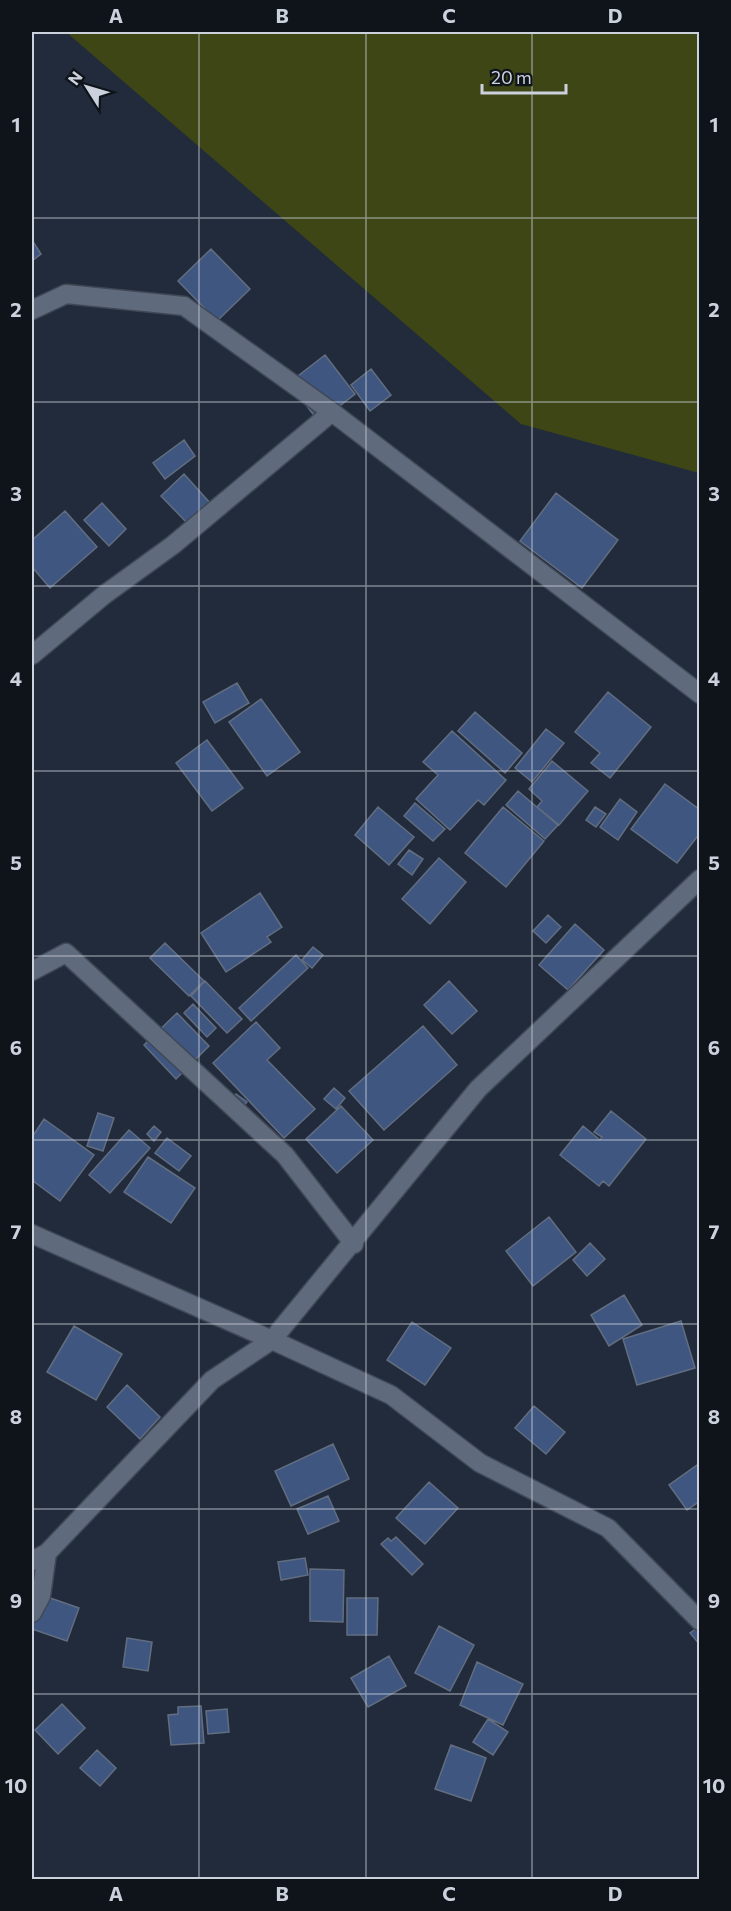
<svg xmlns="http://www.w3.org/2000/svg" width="731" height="1911" font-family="Commissioner,sans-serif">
  <rect width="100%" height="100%" fill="#212b3b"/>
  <!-- green -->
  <path fill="#3e4616" d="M 66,32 L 699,32 L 699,473 L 521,424 Z"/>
  <!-- building -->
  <path fill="#3f5780" stroke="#626d80" stroke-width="1.5" d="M 32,240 L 41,254 L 32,261 Z
    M 211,249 L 250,289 L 217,321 L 178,281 Z
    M 325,355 L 355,394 L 319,422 L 289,383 Z
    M 371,369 L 391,395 L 370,411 L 351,385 Z
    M 184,440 L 195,456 L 165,479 L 153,463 Z
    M 184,474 L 211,504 L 189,525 L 161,496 Z
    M 556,493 L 618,540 L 582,588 L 520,541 Z
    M 102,503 L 126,529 L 109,546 L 84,520 Z
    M 65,511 L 97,547 L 50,588 L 32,567 L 32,540 Z
    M 237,683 L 249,703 L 215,723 L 203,702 Z
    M 608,692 L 651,727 L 610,778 L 591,763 L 600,753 L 575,732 Z
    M 261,699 L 300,752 L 267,776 L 229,722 Z
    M 475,712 L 522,753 L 505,773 L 458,731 Z
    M 546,729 L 564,743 L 532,782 L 515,768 Z
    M 452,731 L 506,780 L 484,805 L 478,800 L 450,830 L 416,799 L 438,775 L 423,762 Z
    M 207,740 L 243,788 L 212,811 L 176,763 Z
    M 552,761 L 588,791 L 559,825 L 537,807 L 542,801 L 529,789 Z
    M 665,784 L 700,810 L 700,833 L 677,863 L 631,829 Z
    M 518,791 L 558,825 L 545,839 L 506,805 Z
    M 620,799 L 637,812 L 618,840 L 600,827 Z
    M 415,803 L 445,829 L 433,841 L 404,816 Z
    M 378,807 L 414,837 L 389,865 L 355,835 Z
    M 503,807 L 544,841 L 506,887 L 465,853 Z
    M 595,807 L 606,814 L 596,827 L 586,820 Z
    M 409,850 L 423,859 L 412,875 L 398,864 Z
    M 439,858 L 466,882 L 430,924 L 402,899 Z
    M 260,893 L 282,927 L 267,937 L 271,942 L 226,972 L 201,933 Z
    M 548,915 L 561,927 L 546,943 L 533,931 Z
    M 575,924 L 604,950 L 568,990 L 539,965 Z
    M 165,943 L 204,981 L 189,996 L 150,958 Z
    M 313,947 L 323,955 L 312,968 L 302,960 Z
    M 296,955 L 308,968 L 251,1021 L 239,1008 Z
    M 205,981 L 242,1019 L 227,1033 L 191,996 Z
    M 449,981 L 477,1011 L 452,1034 L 424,1005 Z
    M 193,1004 L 216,1028 L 207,1037 L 184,1013 Z
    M 177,1013 L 209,1046 L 176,1079 L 144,1045 Z
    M 256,1022 L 280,1048 L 267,1060 L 315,1109 L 284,1138 L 213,1063 Z
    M 423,1026 L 457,1065 L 384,1130 L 349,1091 Z
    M 334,1088 L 345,1098 L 336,1109 L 324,1099 Z
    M 236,1094 L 247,1102 L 235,1118 L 224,1110 Z
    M 341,1106 L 373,1140 L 337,1173 L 306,1139 Z
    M 611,1111 L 646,1139 L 609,1186 L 603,1181 L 599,1186 L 560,1155 L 583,1126 L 600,1140 L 602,1137 L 594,1132 Z
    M 98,1113 L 114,1118 L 103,1151 L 87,1146 Z
    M 44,1119 L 94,1155 L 60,1201 L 32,1180 L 32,1137 Z
    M 154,1126 L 161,1132 L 154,1141 L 147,1134 Z
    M 129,1130 L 150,1148 L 110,1193 L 89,1175 Z
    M 167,1138 L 191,1156 L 179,1171 L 155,1153 Z
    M 148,1157 L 195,1188 L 171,1223 L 124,1192 Z
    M 549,1217 L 576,1252 L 533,1286 L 506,1251 Z
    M 590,1243 L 605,1259 L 587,1276 L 573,1260 Z
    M 624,1295 L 642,1325 L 609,1346 L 591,1315 Z
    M 681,1321 L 695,1368 L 637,1385 L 623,1339 Z
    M 412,1322 L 451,1348 L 425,1385 L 387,1360 Z
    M 74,1326 L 122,1354 L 96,1400 L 47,1372 Z
    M 127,1385 L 160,1417 L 140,1439 L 107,1407 Z
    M 534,1406 L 565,1432 L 546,1454 L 515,1428 Z
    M 333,1444 L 349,1479 L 291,1506 L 275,1471 Z
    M 700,1463 L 700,1501 L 687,1510 L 669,1485 Z
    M 429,1482 L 458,1508 L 425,1544 L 396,1518 Z
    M 328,1496 L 339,1521 L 308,1534 L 297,1509 Z
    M 396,1537 L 423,1564 L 412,1575 L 381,1544 L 388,1538 L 391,1541 Z
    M 305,1558 L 308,1575 L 281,1580 L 278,1562 Z
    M 310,1569 L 344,1570 L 343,1622 L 310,1621 Z
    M 33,1592 L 79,1608 L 67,1641 L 32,1629 Z
    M 347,1598 L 378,1598 L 377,1635 L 347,1635 Z
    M 439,1626 L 474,1645 L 450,1691 L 415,1673 Z
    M 700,1626 L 700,1645 L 690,1633 Z
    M 127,1638 L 152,1642 L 148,1671 L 123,1667 Z
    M 389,1656 L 406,1686 L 368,1707 L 351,1678 Z
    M 477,1662 L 523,1684 L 503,1725 L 460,1705 Z
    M 62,1704 L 85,1728 L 58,1754 L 35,1730 Z
    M 201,1706 L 204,1743 L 171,1745 L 168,1715 L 178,1714 L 178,1707 Z
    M 227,1709 L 229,1732 L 208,1734 L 206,1711 Z
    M 488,1719 L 508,1732 L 493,1755 L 473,1742 Z
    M 451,1745 L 486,1758 L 471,1801 L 435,1789 Z
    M 97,1750 L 116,1768 L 100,1786 L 80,1768 Z"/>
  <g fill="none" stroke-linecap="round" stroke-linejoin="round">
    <!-- minor casing -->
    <g stroke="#404856" stroke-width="21">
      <path id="minor" d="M 32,310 L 66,294 L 184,306 L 332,412 L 700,694
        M 32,655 L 104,595 L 173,545 L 332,412
        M 32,971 L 66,953 L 285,1155 L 354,1244
        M 32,1234 L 272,1340 L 478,1089 L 700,879
        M 32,1561 L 47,1553 L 212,1380 L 272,1340 L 391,1395 L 480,1463 L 608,1528 L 700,1621
        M 32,1613 L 41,1596 L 47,1553"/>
    </g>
    <!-- minor -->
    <use href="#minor" stroke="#5f6a7d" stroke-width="18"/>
  </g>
  <!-- grid -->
  <path fill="none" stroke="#ccd2dd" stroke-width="1.5" stroke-opacity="0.55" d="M 199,32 L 199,1880M 366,32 L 366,1880M 532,32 L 532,1880M 32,218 L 700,218M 32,402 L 700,402M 32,586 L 700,586M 32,771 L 700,771M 32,956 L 700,956M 32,1140 L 700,1140M 32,1324 L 700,1324M 32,1509 L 700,1509M 32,1694 L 700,1694"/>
  <!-- border -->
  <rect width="731" height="1911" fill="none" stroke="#0f131a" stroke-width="66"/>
  <!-- north arrow -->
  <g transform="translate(87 87) rotate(307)" stroke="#0f131a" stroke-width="4.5" paint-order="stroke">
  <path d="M0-4.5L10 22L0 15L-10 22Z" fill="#ccd2dd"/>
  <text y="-9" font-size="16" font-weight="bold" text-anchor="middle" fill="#ccd2dd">N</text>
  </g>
  <!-- scale -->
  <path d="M482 84v9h84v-9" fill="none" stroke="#ccd2dd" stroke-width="3"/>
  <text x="491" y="84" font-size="18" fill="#ccd2dd" stroke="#0f131a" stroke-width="4.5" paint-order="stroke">20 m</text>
  <rect x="33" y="33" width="665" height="1845" fill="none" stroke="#ccd2dd" stroke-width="2"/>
  <g font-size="20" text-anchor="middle" font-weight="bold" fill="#ccd2dd">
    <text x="116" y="23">A</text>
    <text x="282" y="23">B</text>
    <text x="449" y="23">C</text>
    <text x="615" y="23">D</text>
    <text x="16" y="132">1</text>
    <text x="714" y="132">1</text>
    <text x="16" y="317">2</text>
    <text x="714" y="317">2</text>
    <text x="16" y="501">3</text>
    <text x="714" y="501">3</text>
    <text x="16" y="686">4</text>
    <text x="714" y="686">4</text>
    <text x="16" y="870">5</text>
    <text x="714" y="870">5</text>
    <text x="16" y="1055">6</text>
    <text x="714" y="1055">6</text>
    <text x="16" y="1239">7</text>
    <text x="714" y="1239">7</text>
    <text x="16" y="1424">8</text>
    <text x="714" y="1424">8</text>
    <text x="16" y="1608">9</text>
    <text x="714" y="1608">9</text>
    <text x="16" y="1793">10</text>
    <text x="714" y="1793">10</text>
    <text x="116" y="1901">A</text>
    <text x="282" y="1901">B</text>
    <text x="449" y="1901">C</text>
    <text x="615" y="1901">D</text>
  </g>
</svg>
